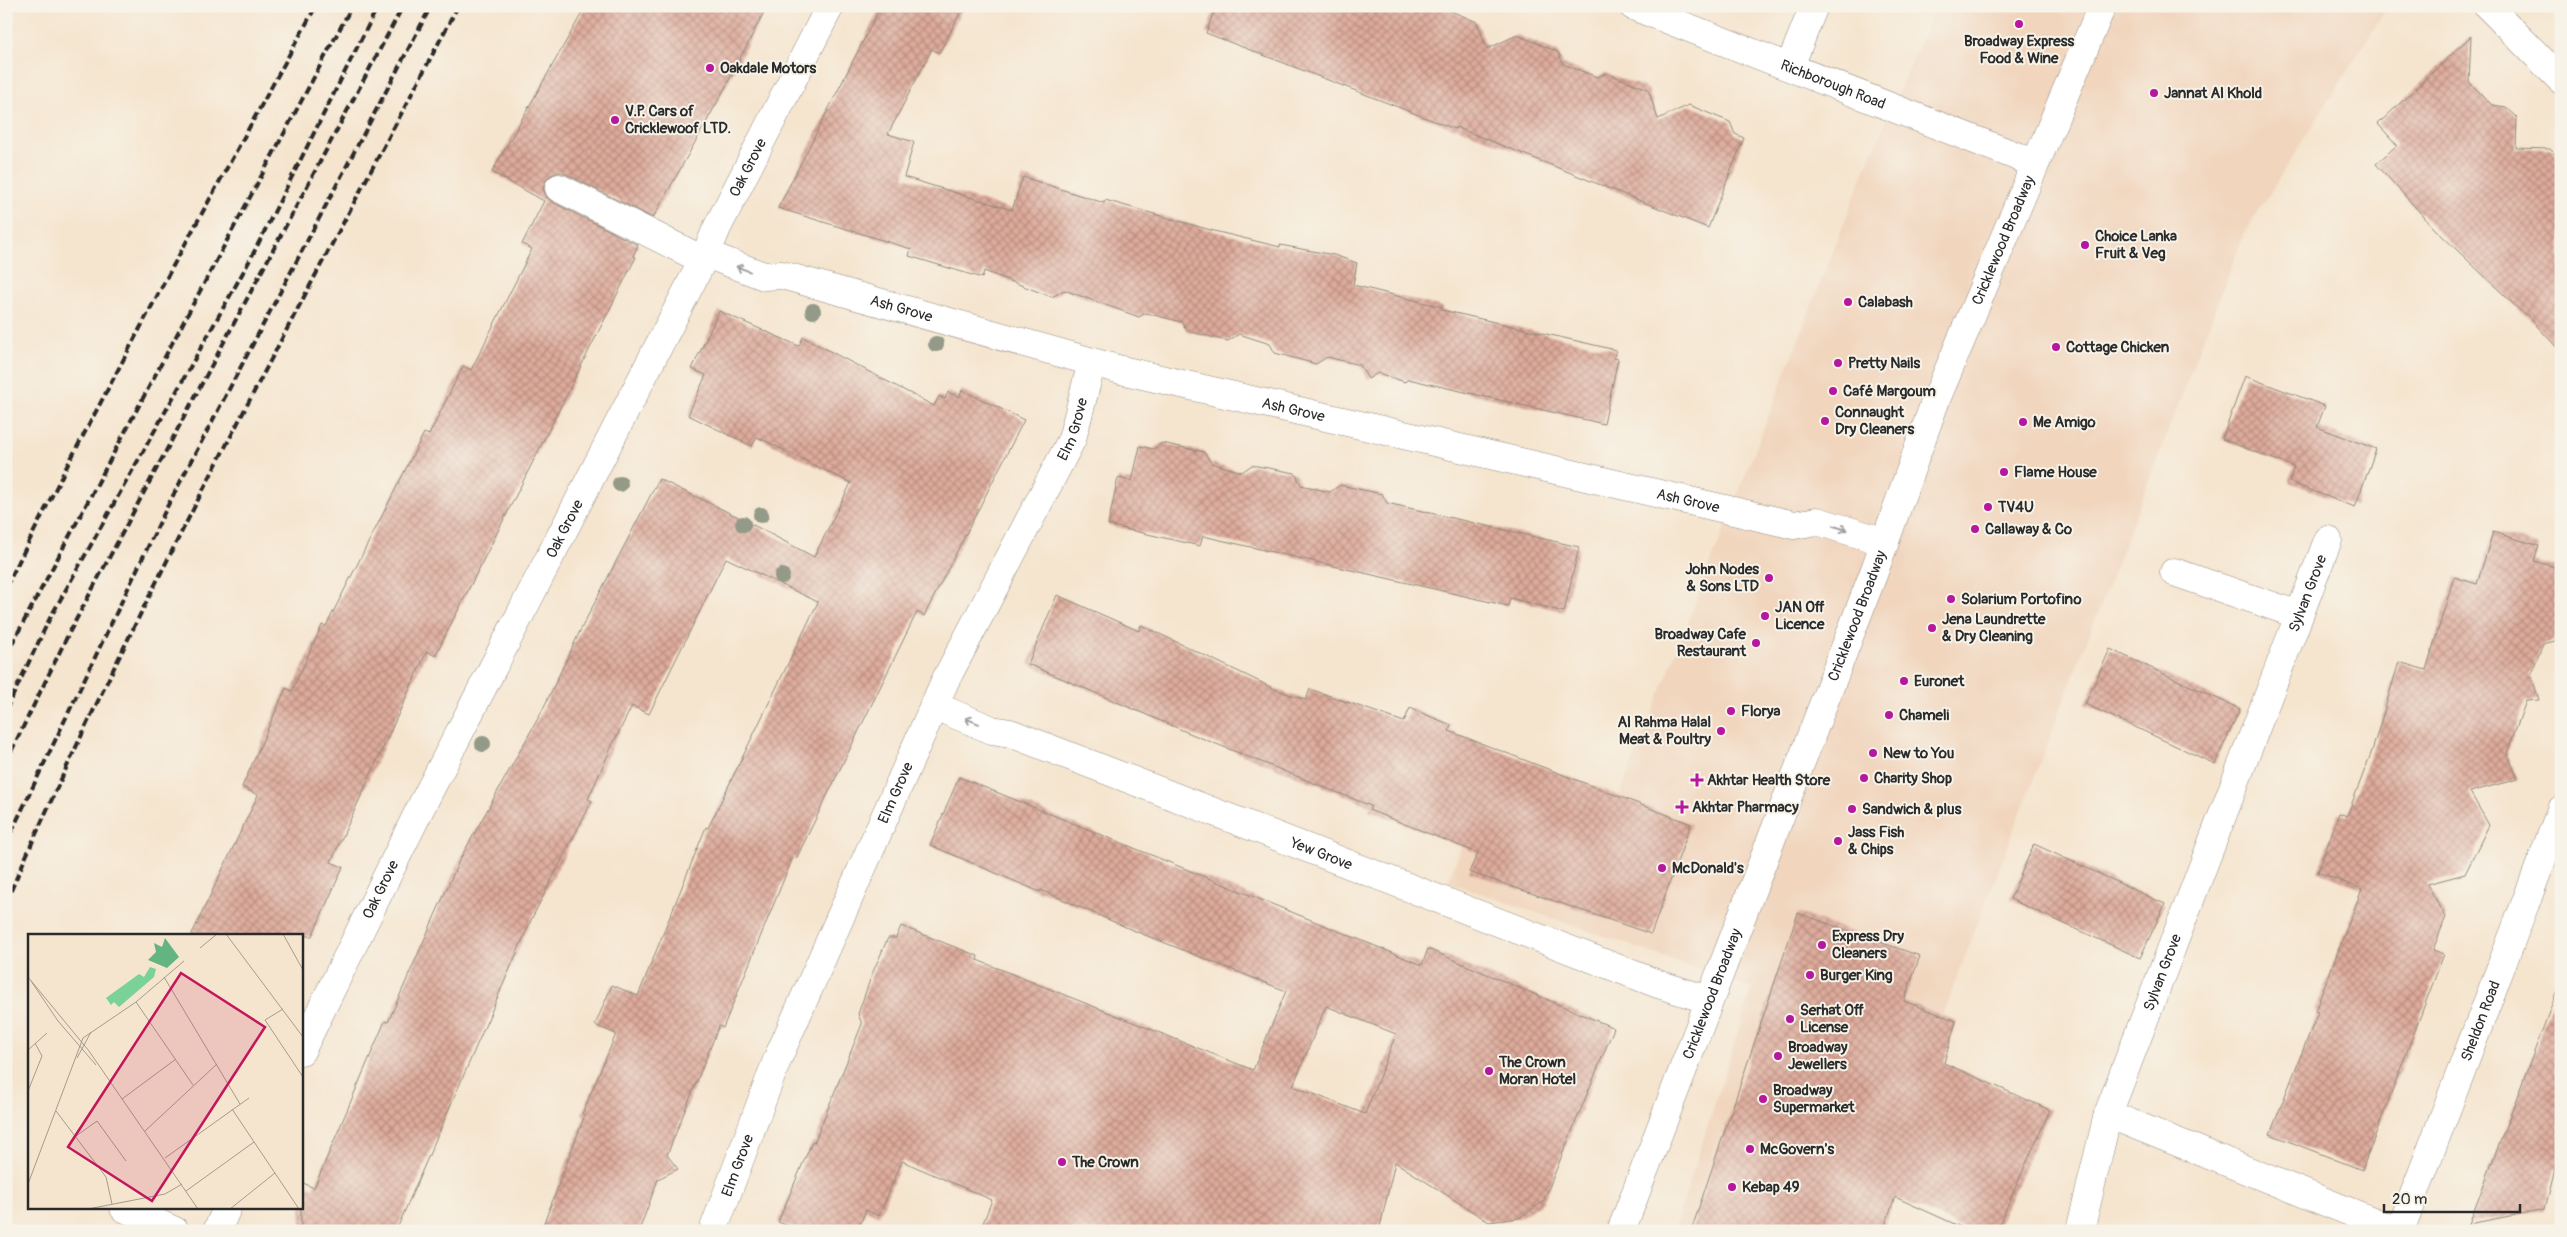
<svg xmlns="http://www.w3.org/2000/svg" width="2567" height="1237" font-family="Pangolin,sans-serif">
  <defs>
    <pattern id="building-cross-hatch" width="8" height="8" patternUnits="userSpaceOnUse" patternTransform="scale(1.25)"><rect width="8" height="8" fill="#deab9b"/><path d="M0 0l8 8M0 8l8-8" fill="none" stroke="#b48b7f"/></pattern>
  </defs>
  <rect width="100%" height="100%" fill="#f7f3e8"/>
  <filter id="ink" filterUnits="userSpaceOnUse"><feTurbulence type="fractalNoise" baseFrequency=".02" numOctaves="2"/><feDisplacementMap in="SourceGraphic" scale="10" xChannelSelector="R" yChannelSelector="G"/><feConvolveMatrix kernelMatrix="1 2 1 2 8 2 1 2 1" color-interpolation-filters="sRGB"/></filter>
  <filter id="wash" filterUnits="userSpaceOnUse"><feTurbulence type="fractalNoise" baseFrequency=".0096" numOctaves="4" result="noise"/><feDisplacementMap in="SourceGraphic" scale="20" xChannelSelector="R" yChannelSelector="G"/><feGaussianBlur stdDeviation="1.12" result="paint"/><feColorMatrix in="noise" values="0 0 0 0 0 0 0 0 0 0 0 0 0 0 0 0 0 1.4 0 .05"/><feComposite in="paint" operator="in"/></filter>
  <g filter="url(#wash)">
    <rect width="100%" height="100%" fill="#f5e5cf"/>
    <!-- built -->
    <path fill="#f1d5bd" d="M 1936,6 L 2388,6 L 2244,234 L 1859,1231 L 1674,1231 L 1752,988 L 1448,882 L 1498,750 L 1620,795 L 1864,172 Z"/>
    <g id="blocks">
      <!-- building -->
      <path fill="url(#building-cross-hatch)" fill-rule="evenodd" d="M 586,6 L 767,6 L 724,90 L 653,218 L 566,174 L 559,172 L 551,175 L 545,181 L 543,188 L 546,196 L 552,202 L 638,245 L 633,256 L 636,257 L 435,656 L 427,651 L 331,862 L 343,867 L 312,936 L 191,936 L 258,795 L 242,787 L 286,688 L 292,691 L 322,625 L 326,626 L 424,433 L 429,435 L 463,366 L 471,370 L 532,249 L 522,244 L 544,201 L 492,172 Z
        M 881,6 L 964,6 L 939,53 L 932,49 L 888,134 L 914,142 L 904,177 L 1012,210 L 1023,177 L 1104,203 L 1105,200 L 1214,231 L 1280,247 L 1280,245 L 1334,255 L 1357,263 L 1353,285 L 1442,307 L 1442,310 L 1616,350 L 1614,358 L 1618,359 L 1604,424 L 1408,379 L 1405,382 L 1378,373 L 1368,379 L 1360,365 L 1327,357 L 1316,364 L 1275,353 L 1270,344 L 1239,334 L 1228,341 L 1187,331 L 1182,322 L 1146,313 L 1139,317 L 1064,290 L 1052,297 L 984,271 L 982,278 L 909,256 L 911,249 L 778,208 Z
        M 1216,6 L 1439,6 L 1477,22 L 1487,49 L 1517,35 L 1558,52 L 1563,64 L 1597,77 L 1606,73 L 1648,89 L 1658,119 L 1689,105 L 1730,122 L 1735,134 L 1744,138 L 1708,228 L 1456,127 L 1455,129 L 1206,33 Z
        M 2471,36 L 2469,82 L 2492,105 L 2506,107 L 2517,117 L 2516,148 L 2550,149 L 2561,160 L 2561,352 L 2526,314 L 2525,315 L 2434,228 L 2376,164 L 2397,145 L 2378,124 Z
        M 719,311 L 799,346 L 803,337 L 934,406 L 939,396 L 945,399 L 948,392 L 959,397 L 962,390 L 1024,420 L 924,616 L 917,612 L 796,859 L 793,857 L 723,1028 L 719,1026 L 667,1155 L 678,1169 L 658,1179 L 639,1231 L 541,1231 L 585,1115 L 582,1114 L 616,1034 L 595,1025 L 612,985 L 638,996 L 706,827 L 708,828 L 818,602 L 726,558 L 649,714 L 632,706 L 611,748 L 588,799 L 592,801 L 532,918 L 396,1231 L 301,1231 L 301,1182 L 314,1188 L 385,1021 L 388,1022 L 459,861 L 541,713 L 581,629 L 659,479 L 738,517 L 814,557 L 851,483 L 757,437 L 752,446 L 688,415 L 706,375 L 692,369 Z
        M 2245,376 L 2325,406 L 2317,427 L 2376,449 L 2355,507 L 2289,482 L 2294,467 L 2222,439 Z
        M 1162,443 L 1204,452 L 1211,463 L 1242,472 L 1252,465 L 1295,473 L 1301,485 L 1330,492 L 1340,485 L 1382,494 L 1387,503 L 1579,547 L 1564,612 L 1510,598 L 1508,606 L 1203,536 L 1200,546 L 1108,525 L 1118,478 L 1132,481 L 1140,446 L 1153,449 Z
        M 2493,532 L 2539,546 L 2534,561 L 2561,569 L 2561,623 L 2555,641 L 2543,644 L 2531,674 L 2539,700 L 2526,701 L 2507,753 L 2518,779 L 2470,792 L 2489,825 L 2465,874 L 2427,884 L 2446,917 L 2433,950 L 2444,954 L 2362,1170 L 2270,1134 L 2318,1012 L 2315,1011 L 2362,889 L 2318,872 L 2339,813 L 2347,816 L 2372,751 L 2399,662 L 2426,670 L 2454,577 L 2477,584 Z
        M 1057,595 L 1139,631 L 1141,625 L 1277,690 L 1306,700 L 1310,689 L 1404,722 L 1410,708 L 1451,725 L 1449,731 L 1691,824 L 1651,934 L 1469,872 L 1478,853 L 1369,810 L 1371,806 L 1189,733 L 1028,664 Z
        M 2110,649 L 2240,709 L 2215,764 L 2085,704 Z
        M 959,777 L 1422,965 L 1428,949 L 1614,1028 L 1543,1202 L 1519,1218 L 1489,1222 L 1395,1162 L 1379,1231 L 980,1231 L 992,1200 L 902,1161 L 879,1216 L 866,1210 L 857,1231 L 801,1231 L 778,1222 L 812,1142 L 814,1143 L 862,1024 L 858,1014 L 872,974 L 888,938 L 896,938 L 901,926 L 978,956 L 977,960 L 1253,1070 L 1286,991 L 1130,929 L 1041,890 L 1040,892 L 930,845 ZM 1326,1006 L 1396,1034 L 1365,1114 L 1293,1086 Z
        M 2034,844 L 2165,904 L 2140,958 L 2010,899 Z
        M 1798,913 L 1920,956 L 1904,1001 L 1956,1021 L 1944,1063 L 2050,1110 L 1996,1231 L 1970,1231 L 1895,1197 L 1883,1231 L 1691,1231 Z
        M 2557,991 L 2561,991 L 2561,1169 L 2555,1168 L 2545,1209 L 2469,1224 Z"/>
    </g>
  </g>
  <g filter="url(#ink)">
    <use href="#blocks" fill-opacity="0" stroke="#90887d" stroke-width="1"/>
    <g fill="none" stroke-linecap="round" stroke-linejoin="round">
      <!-- minor casing -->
      <g stroke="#90887d" stroke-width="29">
        <g id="minor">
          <path id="s1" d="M 1633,6 L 2034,163"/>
          <path d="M 2488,6 L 2561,80"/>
          <path d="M 1790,66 L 1814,6"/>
          <path d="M 559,188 L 703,260"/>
          <path id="s2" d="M 706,254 L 764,276 L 782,275 L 1121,370 L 1794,525 L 1817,521 L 1885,542"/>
          <path d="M 2174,572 L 2299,615"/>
          <path id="s3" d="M 935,706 L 992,730 L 1010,733 L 1658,984 L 1709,1000"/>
          <path id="s4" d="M 301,1051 L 419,811 L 706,254 L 717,228 L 830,6"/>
          <path d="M 2108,1114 L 2397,1231"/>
          <path d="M 124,1208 L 175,1231"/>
          <path d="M 217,1231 L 227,1208"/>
          <path id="s5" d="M 713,1231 L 777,1060 L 945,681 L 1072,439 L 1092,362"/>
          <path id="s6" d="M 2080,1231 L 2108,1114 L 2328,540"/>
          <path id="s7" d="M 2400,1231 L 2561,810"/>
        </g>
      </g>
      <!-- major casing -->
      <g stroke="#90887d" stroke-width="29">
        <g id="major">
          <path id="s8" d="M 1621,1231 L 1874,572 L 1935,402 L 2102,6"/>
        </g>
      </g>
      <!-- minor -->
      <use href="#minor" stroke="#fff" stroke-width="28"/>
      <!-- major -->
      <use href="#major" stroke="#fff" stroke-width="28"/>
      <!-- rail -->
      <path stroke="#2b2b2b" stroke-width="4" stroke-dasharray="8 4" stroke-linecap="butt" d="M 6,587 L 66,468 L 173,266 L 316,6
        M 6,655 L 352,6
        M 6,710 L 49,620 L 251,258 L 378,6
        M 6,762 L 69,633 L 403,6
        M 6,843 L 167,507 L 431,6
        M 6,902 C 139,595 303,302 458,6"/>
    </g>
    <!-- trees -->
    <g fill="#939a87">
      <circle cx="813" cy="311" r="8"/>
      <circle cx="936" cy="344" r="8"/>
      <circle cx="620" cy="484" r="8"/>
      <circle cx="761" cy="515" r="8"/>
      <circle cx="743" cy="524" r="8"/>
      <circle cx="782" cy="576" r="8"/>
      <circle cx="483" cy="744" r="8"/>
    </g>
    <!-- one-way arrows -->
    <defs><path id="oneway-shaft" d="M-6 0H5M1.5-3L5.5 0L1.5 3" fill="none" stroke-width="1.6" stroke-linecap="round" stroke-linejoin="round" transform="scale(1.25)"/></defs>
    <g stroke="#a0a0a0">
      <use href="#oneway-shaft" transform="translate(743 269) rotate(-159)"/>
      <use href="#oneway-shaft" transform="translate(1840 528) rotate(17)"/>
      <use href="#oneway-shaft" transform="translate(972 721) rotate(-157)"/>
    </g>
  </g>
  <!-- markers -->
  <g fill="#b5179e" stroke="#f7f3e8" stroke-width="2">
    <circle cx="2019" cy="24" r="5"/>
    <circle cx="710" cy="68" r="5"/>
    <circle cx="2154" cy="93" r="5"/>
    <circle cx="615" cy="120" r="5"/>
    <circle cx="2085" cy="245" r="5"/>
    <circle cx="1848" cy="302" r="5"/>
    <circle cx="2056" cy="347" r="5"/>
    <circle cx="1838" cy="363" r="5"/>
    <circle cx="1833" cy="391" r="5"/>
    <circle cx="1825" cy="421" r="5"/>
    <circle cx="2023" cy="422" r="5"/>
    <circle cx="2004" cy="472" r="5"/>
    <circle cx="1988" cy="507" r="5"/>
    <circle cx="1975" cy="529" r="5"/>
    <circle cx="1769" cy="578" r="5"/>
    <circle cx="1951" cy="599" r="5"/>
    <circle cx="1765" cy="616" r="5"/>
    <circle cx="1932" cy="628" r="5"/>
    <circle cx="1756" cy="643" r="5"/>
    <circle cx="1904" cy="681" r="5"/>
    <circle cx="1731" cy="711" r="5"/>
    <circle cx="1889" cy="715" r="5"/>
    <circle cx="1721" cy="731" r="5"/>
    <circle cx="1873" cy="753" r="5"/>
    <circle cx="1864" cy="778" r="5"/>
    <path d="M1694.5 772.5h5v5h5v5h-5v5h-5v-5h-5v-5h5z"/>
    <path d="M1679.5 799.5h5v5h5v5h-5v5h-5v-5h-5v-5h5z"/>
    <circle cx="1852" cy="809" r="5"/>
    <circle cx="1838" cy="841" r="5"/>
    <circle cx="1662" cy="868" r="5"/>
    <circle cx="1822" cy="945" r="5"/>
    <circle cx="1810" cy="975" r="5"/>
    <circle cx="1790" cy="1019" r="5"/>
    <circle cx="1778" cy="1056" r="5"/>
    <circle cx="1489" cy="1071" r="5"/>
    <circle cx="1763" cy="1099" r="5"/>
    <circle cx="1750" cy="1149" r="5"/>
    <circle cx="1062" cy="1162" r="5"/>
    <circle cx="1732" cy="1187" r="5"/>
  </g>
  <g text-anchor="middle" stroke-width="4" stroke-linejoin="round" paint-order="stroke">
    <!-- poi labels -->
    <g font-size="15" font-weight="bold" fill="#2b2b2b" stroke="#f7f3e8" text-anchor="start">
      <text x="2019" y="46" text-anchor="middle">Broadway Express<tspan x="2019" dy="17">Food &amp; Wine</tspan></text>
      <text x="720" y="73">Oakdale Motors</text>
      <text x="2164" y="98">Jannat Al Khold</text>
      <text x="625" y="116">V.P. Cars of<tspan x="625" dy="17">Cricklewoof LTD.</tspan></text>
      <text x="2095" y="241">Choice Lanka<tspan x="2095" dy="17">Fruit &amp; Veg</tspan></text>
      <text x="1858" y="307">Calabash</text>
      <text x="2066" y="352">Cottage Chicken</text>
      <text x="1848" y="368">Pretty Nails</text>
      <text x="1843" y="396">Café Margoum</text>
      <text x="1835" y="417">Connaught<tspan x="1835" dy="17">Dry Cleaners</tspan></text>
      <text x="2033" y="427">Me Amigo</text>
      <text x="2014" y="477">Flame House</text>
      <text x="1998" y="512">TV4U</text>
      <text x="1985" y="534">Callaway &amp; Co</text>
      <text x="1759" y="574" text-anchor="end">John Nodes<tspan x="1759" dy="17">&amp; Sons LTD</tspan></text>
      <text x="1961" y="604">Solarium Portofino</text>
      <text x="1775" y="612">JAN Off<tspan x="1775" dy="17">Licence</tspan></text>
      <text x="1942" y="624">Jena Laundrette<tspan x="1942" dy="17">&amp; Dry Cleaning</tspan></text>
      <text x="1746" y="639" text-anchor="end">Broadway Cafe<tspan x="1746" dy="17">Restaurant</tspan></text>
      <text x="1914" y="686">Euronet</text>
      <text x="1741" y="716">Florya</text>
      <text x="1899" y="720">Chameli</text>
      <text x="1711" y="727" text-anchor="end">Al Rahma Halal<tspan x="1711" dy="17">Meat &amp; Poultry</tspan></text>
      <text x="1883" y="758">New to You</text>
      <text x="1874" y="783">Charity Shop</text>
      <text x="1707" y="785">Akhtar Health Store</text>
      <text x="1692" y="812">Akhtar Pharmacy</text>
      <text x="1862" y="814">Sandwich &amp; plus</text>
      <text x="1848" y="837">Jass Fish<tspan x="1848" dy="17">&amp; Chips</tspan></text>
      <text x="1672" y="873">McDonald's</text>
      <text x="1832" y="941">Express Dry<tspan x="1832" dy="17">Cleaners</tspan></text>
      <text x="1820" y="980">Burger King</text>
      <text x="1800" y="1015">Serhat Off<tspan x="1800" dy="17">License</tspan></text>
      <text x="1788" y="1052">Broadway<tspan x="1788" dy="17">Jewellers</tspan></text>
      <text x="1499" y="1067">The Crown<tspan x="1499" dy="17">Moran Hotel</tspan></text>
      <text x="1773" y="1095">Broadway<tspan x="1773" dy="17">Supermarket</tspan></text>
      <text x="1760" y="1154">McGovern's</text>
      <text x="1072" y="1167">The Crown</text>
      <text x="1742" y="1192">Kebap 49</text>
    </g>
    <!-- street labels -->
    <g font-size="15" fill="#2b2b2b" stroke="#f7f3e8">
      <text dy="5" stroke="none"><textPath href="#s1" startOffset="215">Richborough Road</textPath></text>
      <text dy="5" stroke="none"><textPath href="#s4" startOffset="990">Oak Grove</textPath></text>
      <text dy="5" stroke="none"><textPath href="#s8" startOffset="1062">Cricklewood Broadway</textPath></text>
      <text dy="5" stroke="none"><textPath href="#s2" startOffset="204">Ash Grove</textPath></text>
      <text dy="5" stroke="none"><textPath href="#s2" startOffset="609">Ash Grove</textPath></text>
      <text dy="5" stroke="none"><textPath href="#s5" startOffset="880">Elm Grove</textPath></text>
      <text dy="5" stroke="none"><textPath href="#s2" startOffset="1014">Ash Grove</textPath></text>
      <text dy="5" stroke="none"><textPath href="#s4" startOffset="585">Oak Grove</textPath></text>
      <text dy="5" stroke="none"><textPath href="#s6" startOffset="678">Sylvan Grove</textPath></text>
      <text dy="5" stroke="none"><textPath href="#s8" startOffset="659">Cricklewood Broadway</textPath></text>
      <text dy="5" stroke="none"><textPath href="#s5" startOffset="475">Elm Grove</textPath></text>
      <text dy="5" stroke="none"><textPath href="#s3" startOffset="414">Yew Grove</textPath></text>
      <text dy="5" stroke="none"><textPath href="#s4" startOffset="180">Oak Grove</textPath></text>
      <text dy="5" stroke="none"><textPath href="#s6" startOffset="272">Sylvan Grove</textPath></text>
      <text dy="5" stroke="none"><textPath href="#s8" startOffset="254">Cricklewood Broadway</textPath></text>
      <text dy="5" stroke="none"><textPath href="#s7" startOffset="225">Sheldon Road</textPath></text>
      <text dy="5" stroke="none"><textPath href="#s5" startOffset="70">Elm Grove</textPath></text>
    </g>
  </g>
  <!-- overview -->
  <g transform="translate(28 934)">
    <rect width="275" height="275" fill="#f5e5cf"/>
    <path d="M 122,33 L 128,35 L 126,43 L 91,73 L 86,68 L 83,71 L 78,64 L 111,40 L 116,43 Z" fill="#7ad298"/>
    <path d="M 137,4 L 151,23 L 139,34 L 120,26 L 128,18 L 126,9 L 134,13 Z" fill="#63b480"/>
    <path fill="none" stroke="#a49b8d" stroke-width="1" d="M 198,0 L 275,103M 255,0 L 275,36M 172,14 L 189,0M 0,43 L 61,117 L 170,275M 136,43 L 212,170M 3,47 L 30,87 L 68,131M 108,68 L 165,151M 255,75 L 237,86 L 275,143M 0,116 L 19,99M 49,124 L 63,98M 0,157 L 14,122 L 7,109M 94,165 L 148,125M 204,175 L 271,275M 28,177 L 78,243 L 84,270M 117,197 L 189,130M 48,202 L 69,187 L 98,227M 137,224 L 221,164M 0,250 L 55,104 L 108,68 L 156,27M 158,257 L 226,208M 60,275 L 137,260 L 154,250M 202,275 L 247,239"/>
    <path fill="#c2185b" fill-opacity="0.15" stroke="#c2185b" stroke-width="2.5" d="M 153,39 L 237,93 L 124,267 L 40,213 Z"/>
    <rect width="275" height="275" fill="none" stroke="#2b2b2b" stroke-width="2.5"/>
  </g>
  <!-- margin -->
  <rect width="2567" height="1237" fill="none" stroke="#f7f3e8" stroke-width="25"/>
  <!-- scale -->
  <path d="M2384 1204v8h136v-8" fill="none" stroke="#2b2b2b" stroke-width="2.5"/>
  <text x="2392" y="1204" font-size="15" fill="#2b2b2b" stroke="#f7f3e8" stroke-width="4" paint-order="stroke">20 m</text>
</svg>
